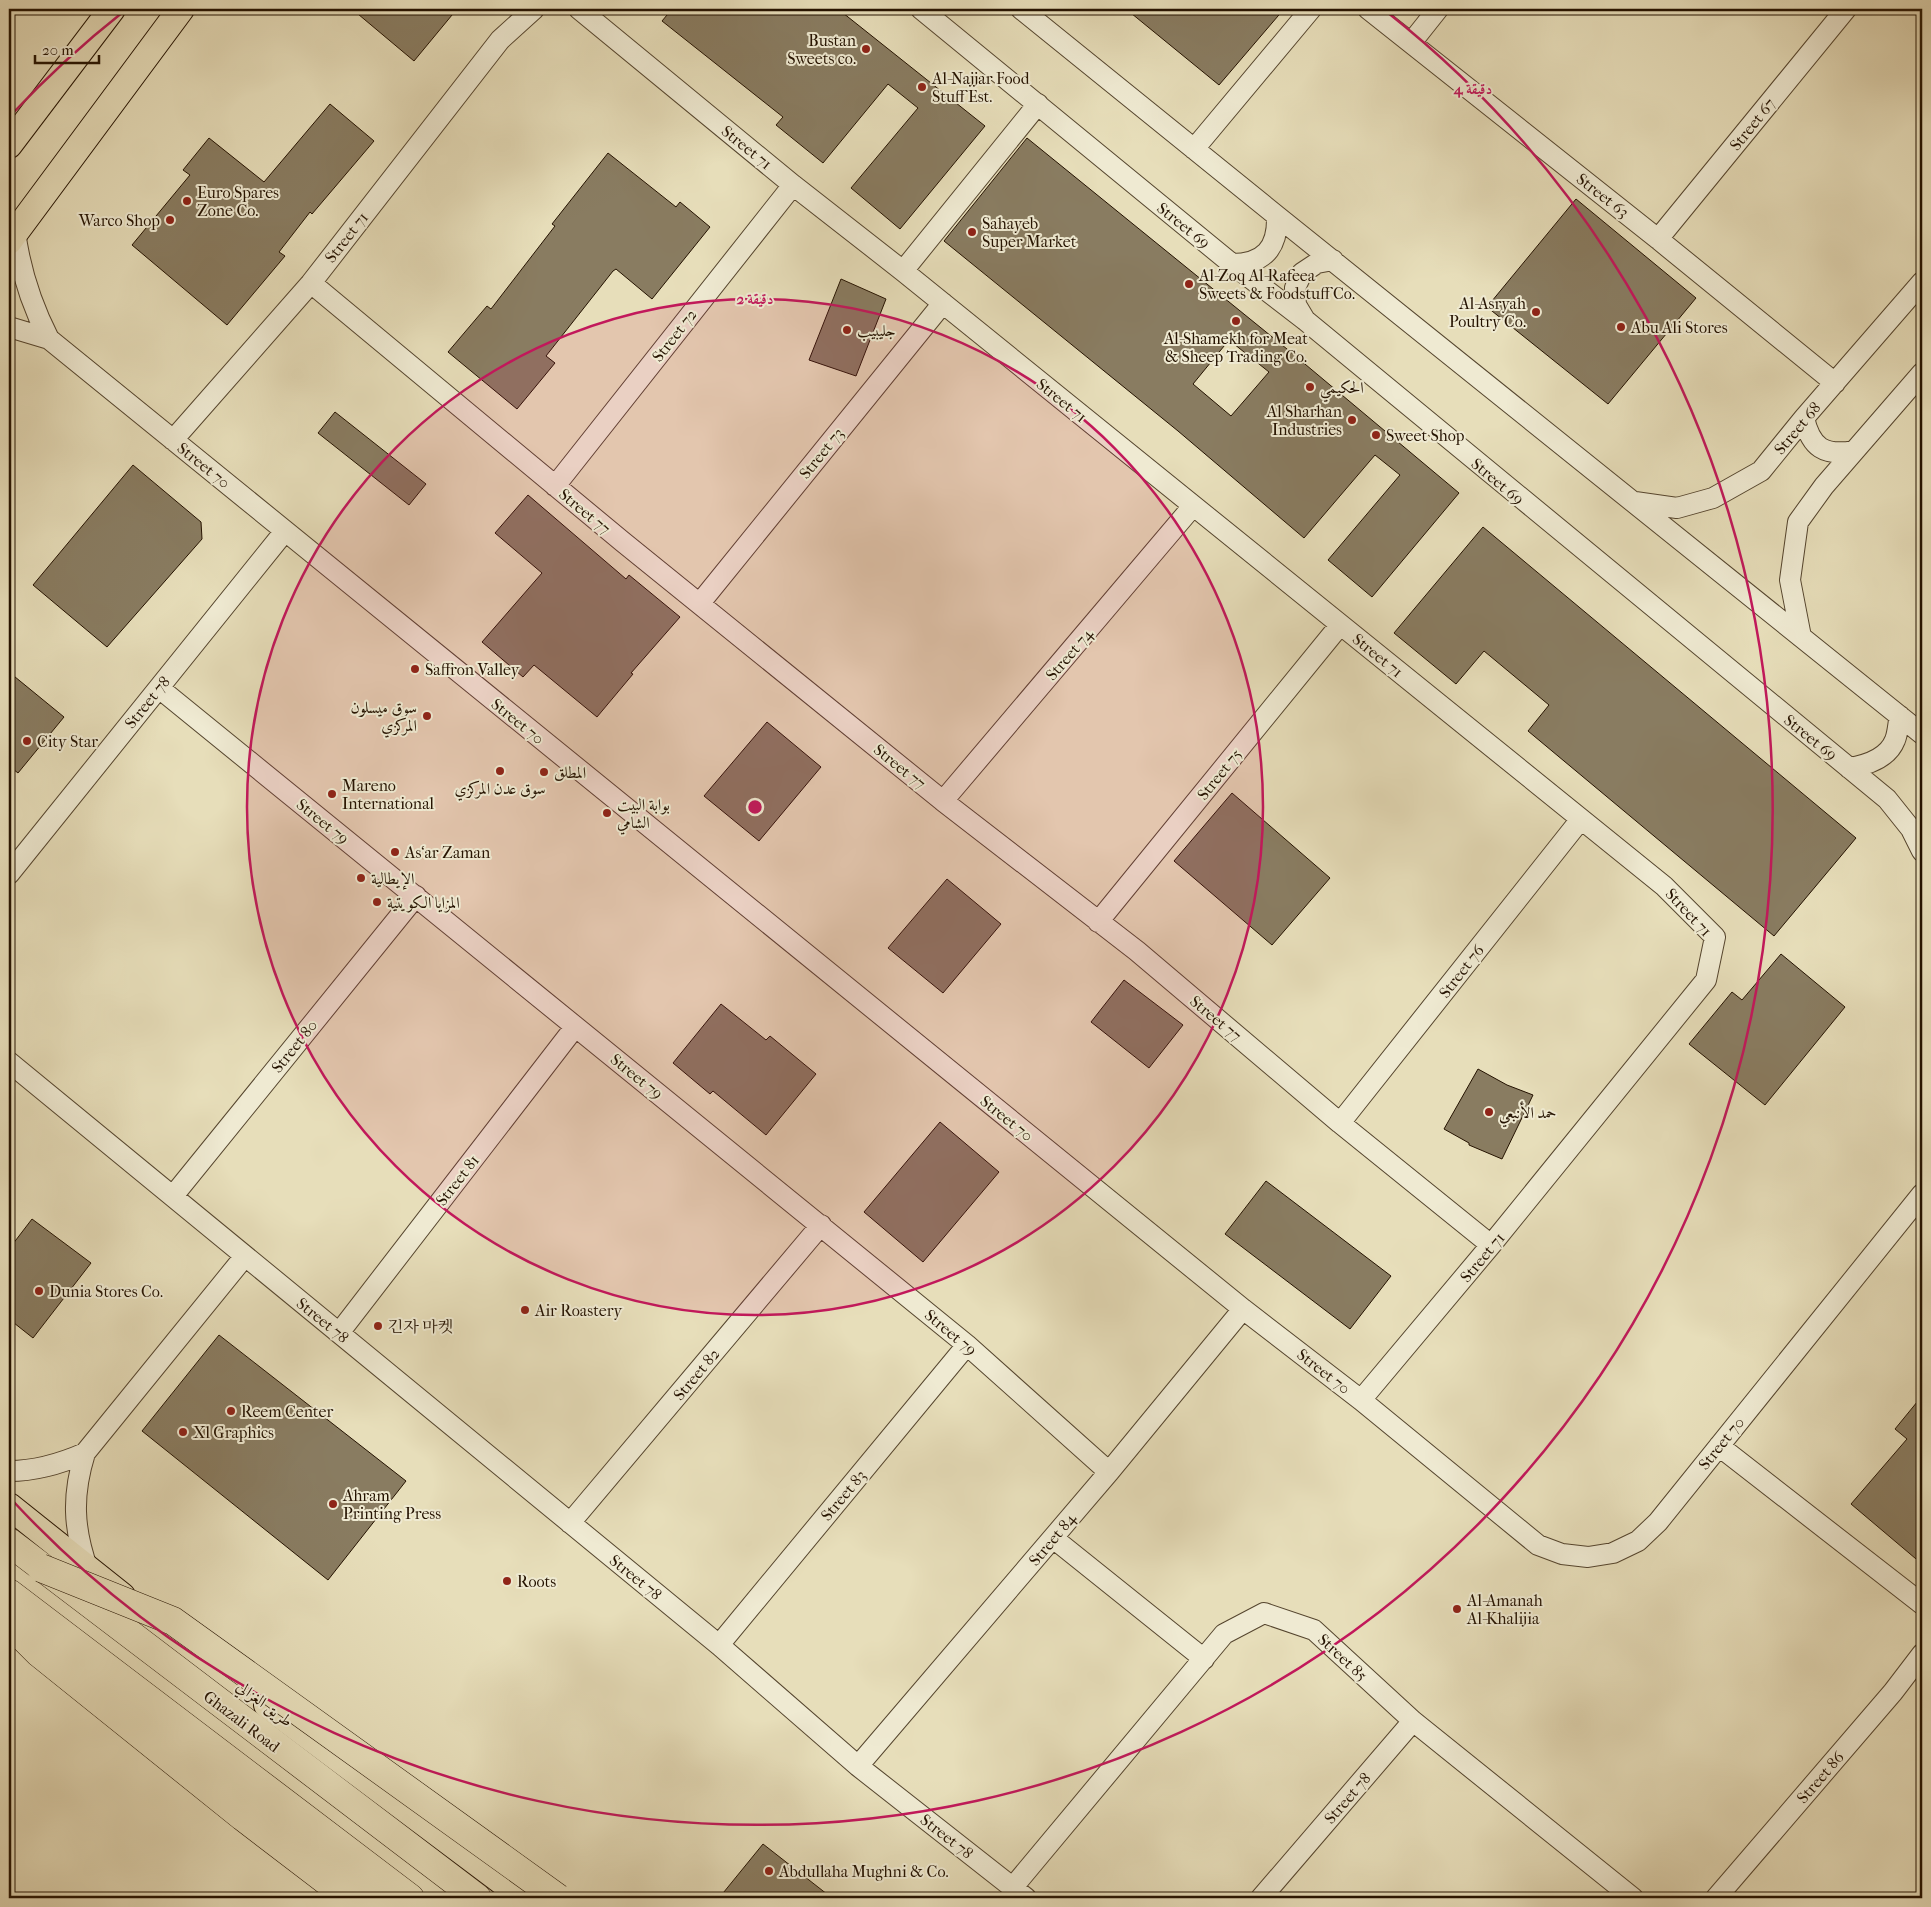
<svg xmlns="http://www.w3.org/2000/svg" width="1931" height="1907" font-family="'IM FELL French Canon',Amiri,'Noto Serif KR',serif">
  <rect width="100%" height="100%" fill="#e7deba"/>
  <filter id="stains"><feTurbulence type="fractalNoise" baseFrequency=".004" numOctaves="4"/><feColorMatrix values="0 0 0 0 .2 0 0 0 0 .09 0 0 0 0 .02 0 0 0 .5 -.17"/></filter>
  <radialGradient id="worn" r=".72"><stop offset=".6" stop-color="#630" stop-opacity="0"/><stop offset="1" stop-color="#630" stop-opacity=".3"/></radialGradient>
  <!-- building -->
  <path fill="#897c61" stroke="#241200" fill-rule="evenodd" d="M 352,9 L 457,9 L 414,61 Z
    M 672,9 L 838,9 L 985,126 L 900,229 L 851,188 L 918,108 L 888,84 L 823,163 L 776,125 L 783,117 L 662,21 Z
    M 1126,9 L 1284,9 L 1219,85 Z
    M 330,104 L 374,141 L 312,214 L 310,212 L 279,252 L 285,256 L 227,325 L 132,245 L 190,175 L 183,170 L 209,138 L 264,182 Z
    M 1027,138 L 1287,349 L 1459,493 L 1372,597 L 1328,560 L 1400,475 L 1375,455 L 1304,538 L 1178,431 L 944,241 ZM 1229,340 L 1269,372 L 1231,416 L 1193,384 Z
    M 608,153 L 676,207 L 680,202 L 710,227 L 652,299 L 616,269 L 613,271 L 546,356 L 555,363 L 517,409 L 448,352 L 487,306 L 491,309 L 555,226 L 552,224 Z
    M 1576,199 L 1696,298 L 1608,404 L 1487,307 Z
    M 841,279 L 886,299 L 856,376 L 809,360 Z
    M 335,412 L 426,484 L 409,505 L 318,433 Z
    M 133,465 L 201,522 L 202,539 L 107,647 L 33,585 Z
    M 528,495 L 626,579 L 629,575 L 680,617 L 631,673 L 633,674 L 597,717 L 534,665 L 523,677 L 482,642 L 542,573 L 495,533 Z
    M 1483,527 L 1856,838 L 1774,936 L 1528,731 L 1549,705 L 1484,651 L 1456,684 L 1394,633 Z
    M 9,672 L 64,717 L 18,773 L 9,766 Z
    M 767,722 L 821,767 L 759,841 L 704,796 Z
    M 1232,793 L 1330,878 L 1272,945 L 1174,861 Z
    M 947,879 L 1001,924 L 943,993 L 888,948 Z
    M 1781,954 L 1845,1007 L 1765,1105 L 1689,1044 L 1732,992 L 1742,1000 Z
    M 1124,980 L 1183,1025 L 1149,1068 L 1091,1022 Z
    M 721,1004 L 766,1040 L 770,1036 L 816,1074 L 766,1135 L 713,1091 L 710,1094 L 673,1063 Z
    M 1478,1069 L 1507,1085 L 1533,1095 L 1502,1159 L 1469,1145 L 1469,1143 L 1444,1129 Z
    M 940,1122 L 999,1172 L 923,1262 L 864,1212 Z
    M 1266,1181 L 1391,1276 L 1350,1329 L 1225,1234 Z
    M 32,1219 L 91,1263 L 33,1338 L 9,1319 L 9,1249 Z
    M 219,1335 L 406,1481 L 328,1580 L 142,1431 Z
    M 1922,1396 L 1922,1564 L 1851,1504 L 1907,1439 L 1895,1429 Z
    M 763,1844 L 832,1898 L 719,1898 Z"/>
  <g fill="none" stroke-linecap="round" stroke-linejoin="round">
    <!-- minor casing -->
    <g stroke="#55452e" stroke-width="22">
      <path id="minor" d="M 579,9 L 793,185 L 903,271 L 1664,886 L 1715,937 L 1706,980 L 1491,1245 L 1361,1400
        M 921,9 L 1232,264 L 1305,320 L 1887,799 L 1911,829 L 1922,851
        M 1021,9 L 1277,216 L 1922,734
        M 1368,9 L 1658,239 L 1835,383
        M 1411,43 L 1438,9
        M 1194,149 L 1311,9
        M 15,231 C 20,270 31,304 49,339
        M 1658,239 L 1846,9
        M 1232,264 C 1264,264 1278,248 1277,216
        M 903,271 L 1038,104
        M 311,283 L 623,542 L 943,801 L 1137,951 L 1340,1123 L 1491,1245
        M 1305,320 L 1296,305 L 1295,288 L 1302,273 L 1317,263 L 1333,260
        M 9,327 L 49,339 L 1243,1309 L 1361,1400 L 1538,1545 L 1562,1554 L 1588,1557 L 1613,1553 L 1638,1541 L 1658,1522 L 1922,1194
        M 1804,418 C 1811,448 1824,456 1854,451
        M 173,440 L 311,283 L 500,40 L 534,9
        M 555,486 L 793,185
        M 1635,502 L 1677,508 L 1713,498 L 1761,471 L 1804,418 L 1922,282
        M 700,603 L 943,303
        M 1801,637 L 1790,580 L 1798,522 L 1824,486 L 1922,373
        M 159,688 L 967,1345 L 1109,1472
        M 1849,768 C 1867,765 1888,758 1895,740 C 1898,733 1898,723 1900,716
        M 943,801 L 1193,506
        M 9,874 L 285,531
        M 1098,922 L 1340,625
        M 9,1062 L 719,1645 L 858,1766 L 1026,1898
        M 1340,1123 L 1581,819
        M 173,1196 L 416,896
        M 339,1333 L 575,1027
        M 1719,1446 L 1922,1604
        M 9,1471 C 36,1471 60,1464 85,1453
        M 570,1523 L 821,1225
        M 1053,1538 L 1204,1659
        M 88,1570 C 73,1528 72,1495 85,1453 L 245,1256
        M 719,1645 L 967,1345
        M 858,1766 L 1109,1472 L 1243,1309
        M 1013,1887 L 1224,1634 L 1264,1613 L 1314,1630 L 1413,1721 L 1633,1898
        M 1261,1898 L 1413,1721
        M 1716,1898 L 1893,1692 L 1922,1654"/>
    </g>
    <!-- major casing -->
    <g stroke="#241200" stroke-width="28">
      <path id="major" d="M 9,145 L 112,9
        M 9,241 L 181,9
        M 9,1506 L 122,1596
        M 9,1611 L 384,1898
        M 267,1705 L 524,1898"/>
    </g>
    <!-- highway casing -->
    <g stroke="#241200" stroke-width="29">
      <path id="highway" d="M 9,1542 L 477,1898
        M 9,1593 L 410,1898
        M 9,1623 L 39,1653 L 243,1817 L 349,1898"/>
    </g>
    <!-- minor -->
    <use href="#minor" stroke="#efead2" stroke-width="20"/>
    <!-- major -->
    <use href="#major" stroke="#e7deba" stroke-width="26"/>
    <!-- highway -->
    <use href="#highway" stroke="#e7deba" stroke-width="28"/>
    <!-- highway-bridge casing -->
    <g stroke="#241200" stroke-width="29" stroke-linecap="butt">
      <path id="highway-bridge" d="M 41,1568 L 173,1621 L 558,1898"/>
    </g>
    <!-- highway-bridge -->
    <use href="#highway-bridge" stroke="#e7deba" stroke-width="28"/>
  </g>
  <!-- distance rings -->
  <circle cx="755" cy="807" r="508" fill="#c2185b" fill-opacity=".12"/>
  <g fill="none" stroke="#c2185b" stroke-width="2.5">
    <circle cx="755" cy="807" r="508"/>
    <path d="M12 114A1016 1016 0 0 1 123 12M1387 12A1016 1016 0 1 1 12 1500"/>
  </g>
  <!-- markers -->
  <g fill="#8f2418" stroke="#efead2" stroke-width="2">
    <circle cx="866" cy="49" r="5"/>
    <circle cx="922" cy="87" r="5"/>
    <circle cx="187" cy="201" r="5"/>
    <circle cx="170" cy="220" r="5"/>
    <circle cx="972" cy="232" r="5"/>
    <circle cx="1189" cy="284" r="5"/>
    <circle cx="1536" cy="312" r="5"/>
    <circle cx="1236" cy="321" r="5"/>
    <circle cx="1621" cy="327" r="5"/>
    <circle cx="847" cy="330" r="5"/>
    <circle cx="1310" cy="387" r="5"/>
    <circle cx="1352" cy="420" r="5"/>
    <circle cx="1376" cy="435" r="5"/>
    <circle cx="415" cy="669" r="5"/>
    <circle cx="427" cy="716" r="5"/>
    <circle cx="27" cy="741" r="5"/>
    <circle cx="500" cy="771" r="5"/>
    <circle cx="544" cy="772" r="5"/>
    <circle cx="332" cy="794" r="5"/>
    <circle cx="607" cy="813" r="5"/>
    <circle cx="395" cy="852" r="5"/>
    <circle cx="361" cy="878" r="5"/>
    <circle cx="377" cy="902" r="5"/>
    <circle cx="1489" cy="1112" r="5"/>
    <circle cx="39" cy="1291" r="5"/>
    <circle cx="525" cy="1310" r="5"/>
    <circle cx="378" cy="1326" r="5"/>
    <circle cx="231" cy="1411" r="5"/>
    <circle cx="183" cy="1432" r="5"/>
    <circle cx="333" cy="1504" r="5"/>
    <circle cx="507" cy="1581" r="5"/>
    <circle cx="1457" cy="1609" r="5"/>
    <circle cx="769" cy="1871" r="5"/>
  </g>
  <g text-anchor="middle" stroke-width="4" stroke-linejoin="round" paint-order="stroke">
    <!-- poi labels -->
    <g font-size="16" fill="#241200" stroke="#efead2" text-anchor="start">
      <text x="856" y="46" text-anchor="end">Bustan<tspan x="856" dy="18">Sweets co.</tspan></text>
      <text x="932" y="84">Al-Najjar Food<tspan x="932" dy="18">Stuff Est.</tspan></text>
      <text x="197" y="198">Euro Spares<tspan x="197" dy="18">Zone Co.</tspan></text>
      <text x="160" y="226" text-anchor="end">Warco Shop</text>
      <text x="982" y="229">Sahayeb<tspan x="982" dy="18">Super Market</tspan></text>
      <text x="1199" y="281">Al-Zoq Al-Rafeea<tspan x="1199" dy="18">Sweets &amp; Foodstuff Co.</tspan></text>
      <text x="1526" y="309" text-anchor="end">Al-Asryah<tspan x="1526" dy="18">Poultry Co.</tspan></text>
      <text x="1631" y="333">Abu Ali Stores</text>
      <text x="857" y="336">جليبيب</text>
      <text x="1236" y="344" text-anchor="middle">Al-Shamekh for Meat<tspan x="1236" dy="18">&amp; Sheep Trading Co.</tspan></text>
      <text x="1320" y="393">الحكيمي</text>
      <text x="1342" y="417" text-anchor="end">Al Sharhan<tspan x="1342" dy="18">Industries</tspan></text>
      <text x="1386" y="441">Sweet Shop</text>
      <text x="425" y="675">Saffron Valley</text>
      <text x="417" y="713" text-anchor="end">سوق ميسلون<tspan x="417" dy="18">المركزي</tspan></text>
      <text x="37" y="747">City Star</text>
      <text x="554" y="778">المطلق</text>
      <text x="342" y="791">Mareno<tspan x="342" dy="18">International</tspan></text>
      <text x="500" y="794" text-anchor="middle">سوق عدن المركزي</text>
      <text x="617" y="810">بوابة البيت<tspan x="617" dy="18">الشامي</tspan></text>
      <text x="405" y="858">As‘ar Zaman</text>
      <text x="371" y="884">الإيطالية</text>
      <text x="387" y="908">المزايا الكويتية</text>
      <text x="1499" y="1118">حمد الأنبعي</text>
      <text x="49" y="1297">Dunia Stores Co.</text>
      <text x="535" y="1316">Air Roastery</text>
      <text x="388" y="1332">긴자 마켓</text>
      <text x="241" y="1417">Reem Center</text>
      <text x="193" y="1438">Xl Graphics</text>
      <text x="343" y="1501">Ahram<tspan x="343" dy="18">Printing Press</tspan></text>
      <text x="517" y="1587">Roots</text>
      <text x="1467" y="1606">Al-Amanah<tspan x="1467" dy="18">Al-Khalijia</tspan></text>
      <text x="779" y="1877">Abdullaha Mughni &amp; Co.</text>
    </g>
    <!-- street labels -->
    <g font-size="16" fill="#241200" stroke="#efead2">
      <text transform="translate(1752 124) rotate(-51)" y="6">Street 67</text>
      <text transform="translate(747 147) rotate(39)" y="6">Street 71</text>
      <text transform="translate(1603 195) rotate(38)" y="6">Street 63</text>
      <text transform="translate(1184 225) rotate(39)" y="6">Street 69</text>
      <text transform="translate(346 237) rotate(-52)" y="6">Street 71</text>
      <text transform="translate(674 335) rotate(-52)" y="6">Street 72</text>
      <text transform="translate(1062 400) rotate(39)" y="6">Street 71</text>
      <text transform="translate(1797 428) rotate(-50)" y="6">Street 68</text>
      <text transform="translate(821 453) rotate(-51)" y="6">Street 73</text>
      <text transform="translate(204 465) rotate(39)" y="6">Street 70</text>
      <text transform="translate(1498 481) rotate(40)" y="6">Street 69</text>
      <text transform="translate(585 511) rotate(40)" y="6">Street 77</text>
      <text transform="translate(1069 654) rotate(-49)" y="6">Street 74</text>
      <text transform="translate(1378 655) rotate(39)" y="6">Street 71</text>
      <text transform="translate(147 702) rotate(-51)" y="6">Street 78</text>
      <text transform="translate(518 721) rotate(39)" y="6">Street 70</text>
      <text transform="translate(1811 737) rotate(39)" y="6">Street 69</text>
      <text transform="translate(900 766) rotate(39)" y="6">Street 77</text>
      <text transform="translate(1219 774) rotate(-51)" y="6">Street 75</text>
      <text transform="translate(323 821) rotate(39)" y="6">Street 79</text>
      <text transform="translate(1689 912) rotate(47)" y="6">Street 71</text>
      <text transform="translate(1461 971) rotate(-52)" y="6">Street 76</text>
      <text transform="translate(1216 1018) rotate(40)" y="6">Street 77</text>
      <text transform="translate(294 1046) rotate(-51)" y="6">Street 80</text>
      <text transform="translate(637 1076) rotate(39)" y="6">Street 79</text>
      <text transform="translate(1007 1118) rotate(39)" y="6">Street 70</text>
      <text transform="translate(457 1180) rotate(-52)" y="6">Street 81</text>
      <text transform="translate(1482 1257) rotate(-50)" y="6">Street 71</text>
      <text transform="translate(323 1320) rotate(39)" y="6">Street 78</text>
      <text transform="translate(951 1332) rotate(40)" y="6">Street 79</text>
      <text transform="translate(1324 1371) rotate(38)" y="6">Street 70</text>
      <text transform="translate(696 1374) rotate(-50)" y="6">Street 82</text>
      <text transform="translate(1721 1443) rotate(-51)" y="6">Street 70</text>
      <text transform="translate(843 1495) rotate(-50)" y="6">Street 83</text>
      <text transform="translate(1052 1539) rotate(-50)" y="6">Street 84</text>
      <text transform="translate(636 1577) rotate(39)" y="6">Street 78</text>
      <text transform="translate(1343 1657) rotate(43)" y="6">Street 85</text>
      <text transform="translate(265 1703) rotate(37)" y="6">طريق الغزالي</text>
      <text transform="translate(242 1721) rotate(37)" y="6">Ghazali Road</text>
      <text transform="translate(1820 1777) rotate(-49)" y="6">Street 86</text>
      <text transform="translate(1347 1798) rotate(-49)" y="6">Street 78</text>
      <text transform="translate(947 1836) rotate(38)" y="6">Street 78</text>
    </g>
  </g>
  <circle cx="755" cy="807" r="8" fill="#c2185b" stroke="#efead2" stroke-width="2.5"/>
  <g font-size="15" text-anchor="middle" font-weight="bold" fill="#c2185b" stroke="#efead2" stroke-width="4" stroke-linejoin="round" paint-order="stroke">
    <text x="1473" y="94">4 دقيقة</text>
    <text x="755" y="304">2 دقيقة</text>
  </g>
  <!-- margin -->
  <rect width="1931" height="1907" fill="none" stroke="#e7deba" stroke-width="30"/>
  <rect x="10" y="10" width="1911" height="1887" fill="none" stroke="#241200" stroke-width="2.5"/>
  <rect x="15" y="15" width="1901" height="1877" fill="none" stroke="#241200"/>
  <!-- scale -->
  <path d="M35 55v8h64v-8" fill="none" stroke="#241200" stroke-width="2.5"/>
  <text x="42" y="55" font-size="15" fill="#241200" stroke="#efead2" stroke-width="4" paint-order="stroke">20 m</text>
  <rect width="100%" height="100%" filter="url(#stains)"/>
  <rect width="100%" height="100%" fill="url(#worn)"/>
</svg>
